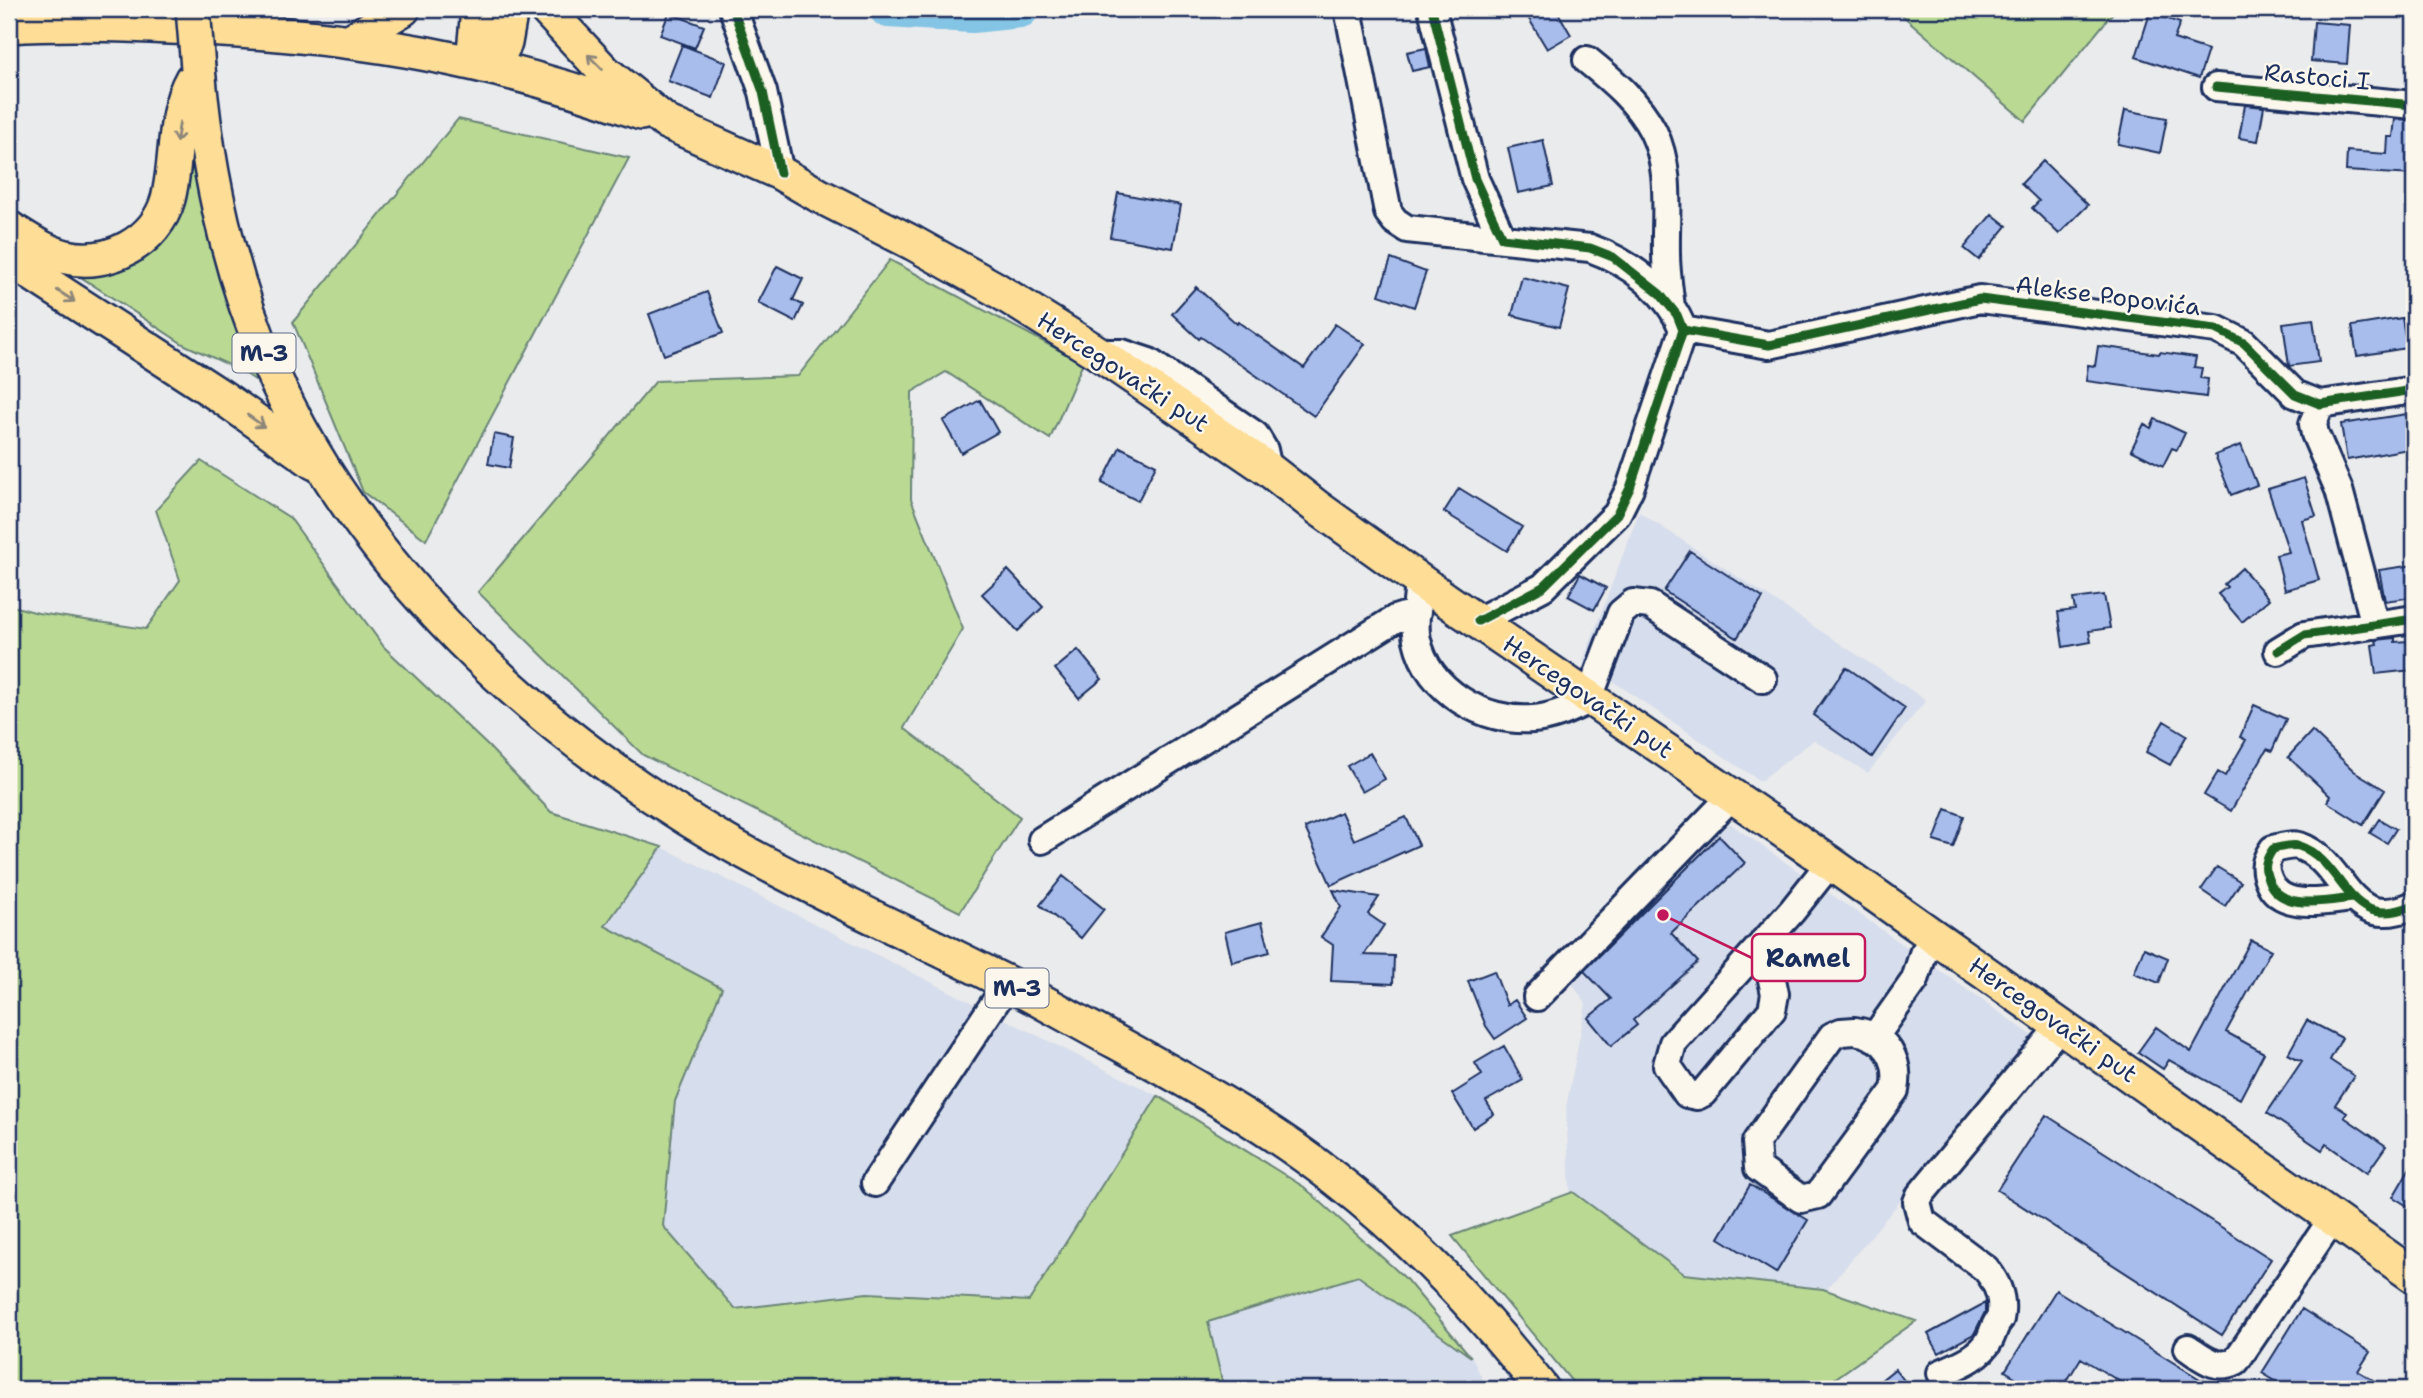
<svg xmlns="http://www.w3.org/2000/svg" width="2423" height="1398" font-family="'Shantell Sans',sans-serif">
  <rect width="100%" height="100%" fill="#eaebec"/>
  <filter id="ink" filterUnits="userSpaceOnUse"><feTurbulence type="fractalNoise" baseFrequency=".0143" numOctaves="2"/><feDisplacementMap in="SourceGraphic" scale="14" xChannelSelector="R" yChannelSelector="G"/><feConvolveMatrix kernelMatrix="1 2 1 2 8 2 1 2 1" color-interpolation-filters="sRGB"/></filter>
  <g filter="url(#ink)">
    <!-- built -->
    <path fill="#d6ddec" d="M 1639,512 L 1926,700 L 1868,773 L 1814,740 L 1760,781 L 1583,661 Z
      M 1715,813 L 2036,1038 L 1827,1289 L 1684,1274 L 1570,1190 L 1566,1108 L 1586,1004 L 1571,982 Z
      M 662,847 L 1158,1096 L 1029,1301 L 867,1293 L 735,1310 L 663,1226 L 675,1101 L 722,988 L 605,926 Z
      M 1358,1276 L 1472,1357 L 1487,1389 L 1224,1389 L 1208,1323 Z"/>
    <!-- green -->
    <path fill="#bada93" stroke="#6a8478" stroke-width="2" d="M 1895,9 L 2116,9 L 2025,121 Z
      M 458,119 L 629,158 L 426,540 L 363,492 L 293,322 Z
      M 188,129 L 273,392 L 240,370 L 183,344 L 9,230 L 46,240 L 134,249 Z
      M 890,260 L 1083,363 L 1050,439 L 946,372 L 912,392 L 911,499 L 963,629 L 904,728 L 1020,817 L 960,912 L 643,755 L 478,592 L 656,381 L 798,376 Z
      M 201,461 L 290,518 L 384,647 L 489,747 L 551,812 L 662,847 L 605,926 L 722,988 L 675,1101 L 663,1226 L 735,1309 L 867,1293 L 1029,1301 L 1158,1096 L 1304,1187 L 1405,1278 L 1471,1357 L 1358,1276 L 1208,1322 L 1224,1389 L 9,1389 L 9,605 L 38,613 L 146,629 L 180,580 L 156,510 Z
      M 1573,1192 L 1684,1274 L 1823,1289 L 1916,1321 L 1833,1380 L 1835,1389 L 1578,1389 L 1452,1236 Z"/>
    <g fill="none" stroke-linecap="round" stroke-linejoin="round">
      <!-- river -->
      <path stroke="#84c4e5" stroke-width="38" d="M 888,9 L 972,14 L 1020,9"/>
    </g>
    <!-- building -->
    <path fill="#a8bdec" stroke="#1b2f5e" stroke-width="2" d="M 1523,9 L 1556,9 L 1571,35 L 1547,49 Z
      M 669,13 L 704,26 L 695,48 L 660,35 Z
      M 2150,13 L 2180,23 L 2174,39 L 2208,50 L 2199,78 L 2136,57 Z
      M 2314,22 L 2350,25 L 2347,64 L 2311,61 Z
      M 682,45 L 726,62 L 713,98 L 668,81 Z
      M 1426,48 L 1430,67 L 1412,71 L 1407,52 Z
      M 2245,105 L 2264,107 L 2258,141 L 2239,138 Z
      M 2125,110 L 2167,118 L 2160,153 L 2118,144 Z
      M 2395,119 L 2414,120 L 2414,175 L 2346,171 L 2347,151 L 2387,154 L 2388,137 L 2393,137 Z
      M 1543,140 L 1553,186 L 1518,193 L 1508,148 Z
      M 2043,161 L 2088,205 L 2059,234 L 2032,208 L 2039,201 L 2021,184 Z
      M 1118,193 L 1181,205 L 1173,248 L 1110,237 Z
      M 1992,214 L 2007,226 L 1979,260 L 1964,248 Z
      M 1391,259 L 1426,272 L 1414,307 L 1379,295 Z
      M 777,266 L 803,279 L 793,300 L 803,305 L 795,322 L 758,303 Z
      M 1522,277 L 1569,289 L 1559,327 L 1512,315 Z
      M 1196,287 L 1237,324 L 1238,322 L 1304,368 L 1335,324 L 1365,344 L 1314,416 L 1201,337 L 1199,339 L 1172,314 Z
      M 707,292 L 723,333 L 664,355 L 649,314 Z
      M 2402,318 L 2407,348 L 2357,356 L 2352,326 Z
      M 2313,319 L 2319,362 L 2289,366 L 2283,323 Z
      M 2098,346 L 2159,354 L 2160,352 L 2196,357 L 2194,367 L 2202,368 L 2200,378 L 2208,379 L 2206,397 L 2086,381 L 2088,365 L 2095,366 Z
      M 980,400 L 998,432 L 961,453 L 943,421 Z
      M 2414,413 L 2414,448 L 2347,460 L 2341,424 Z
      M 2155,419 L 2185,433 L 2177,450 L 2172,448 L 2163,466 L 2131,450 L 2144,424 L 2151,428 Z
      M 494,434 L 514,438 L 509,468 L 488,464 Z
      M 2241,445 L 2257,485 L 2231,495 L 2215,455 Z
      M 1120,447 L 1156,465 L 1138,501 L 1102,483 Z
      M 2304,478 L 2316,516 L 2302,520 L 2319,580 L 2285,590 L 2276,555 L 2289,552 L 2268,489 Z
      M 1459,488 L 1522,527 L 1507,551 L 1444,512 Z
      M 1690,551 L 1763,598 L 1737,638 L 1664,591 Z
      M 2414,565 L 2414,597 L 2385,601 L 2379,570 Z
      M 2242,568 L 2269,599 L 2242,622 L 2218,594 L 2227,587 L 2224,584 Z
      M 1008,570 L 1043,607 L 1018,631 L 982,594 Z
      M 1580,574 L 1606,588 L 1594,610 L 1568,596 Z
      M 2104,595 L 2110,628 L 2089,631 L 2091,642 L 2063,647 L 2058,612 L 2075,610 L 2073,599 Z
      M 2395,638 L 2395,642 L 2408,641 L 2412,670 L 2376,674 L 2372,645 L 2377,644 L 2376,640 Z
      M 1078,650 L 1102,679 L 1079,698 L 1055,669 Z
      M 1846,667 L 1905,708 L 1872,757 L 1813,715 Z
      M 2254,705 L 2286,719 L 2272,751 L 2267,749 L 2231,811 L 2204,795 L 2218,772 L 2225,776 L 2246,740 L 2240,737 Z
      M 2164,721 L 2187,735 L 2170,765 L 2146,752 Z
      M 2312,731 L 2354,771 L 2385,790 L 2363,825 L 2327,802 L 2330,796 L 2288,757 Z
      M 1370,753 L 1385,779 L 1362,792 L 1347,766 Z
      M 1946,809 L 1964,816 L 1953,847 L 1934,841 Z
      M 1341,812 L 1354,840 L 1406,817 L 1419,845 L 1331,885 L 1305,828 Z
      M 2379,819 L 2396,829 L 2387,843 L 2370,833 Z
      M 1719,836 L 1745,863 L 1671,933 L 1698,962 L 1633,1020 L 1637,1025 L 1611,1046 L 1588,1018 L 1611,999 L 1584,971 Z
      M 2217,867 L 2241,882 L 2225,906 L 2201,890 Z
      M 1063,876 L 1104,909 L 1081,938 L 1040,905 Z
      M 1333,890 L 1379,897 L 1368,914 L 1384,925 L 1364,955 L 1394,956 L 1393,984 L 1331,981 L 1333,945 L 1321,937 L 1341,907 Z
      M 1262,922 L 1270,952 L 1232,962 L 1225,932 Z
      M 2251,940 L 2271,950 L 2226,1032 L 2264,1053 L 2240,1099 L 2169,1060 L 2163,1069 L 2138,1052 L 2156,1027 L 2191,1052 Z
      M 2144,948 L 2168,958 L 2159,983 L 2134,973 Z
      M 1494,971 L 1507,1005 L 1515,1000 L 1527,1018 L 1495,1039 L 1486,1026 L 1468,981 Z
      M 2307,1020 L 2342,1038 L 2330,1060 L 2354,1076 L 2335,1105 L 2347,1113 L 2344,1117 L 2386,1146 L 2367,1173 L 2326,1144 L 2322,1150 L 2267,1113 L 2302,1061 L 2288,1054 Z
      M 1504,1046 L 1523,1080 L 1486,1101 L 1494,1114 L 1473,1128 L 1452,1094 L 1482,1075 L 1475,1063 Z
      M 2046,1115 L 2271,1259 L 2222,1335 L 1997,1190 Z
      M 2414,1161 L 2414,1210 L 2393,1197 Z
      M 1750,1185 L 1808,1220 L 1776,1273 L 1719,1238 Z
      M 2056,1290 L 2216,1389 L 2132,1389 L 2081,1358 L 2062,1389 L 2035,1389 L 2005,1371 Z
      M 1985,1303 L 1985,1312 L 1974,1334 L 1939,1353 L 1928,1334 Z
      M 2302,1309 L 2370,1352 L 2358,1371 L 2388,1389 L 2289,1389 L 2262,1373 Z
      M 1895,1369 L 1911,1389 L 1870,1389 Z"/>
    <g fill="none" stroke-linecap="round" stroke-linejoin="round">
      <!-- minor casing -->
      <g stroke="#1b2f5e" stroke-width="32">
        <path id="minor" d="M 733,9 L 763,92 L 780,173
          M 1348,9 L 1388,212 L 1395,221 L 1407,229 L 1590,248 C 1627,261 1669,291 1683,330 L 1630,488 L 1617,514 L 1543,587 L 1478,621
          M 1432,9 L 1475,179 L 1502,238
          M 1587,60 C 1612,80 1638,102 1653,131 C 1672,170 1665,212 1666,254 C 1666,272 1669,290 1671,307
          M 2216,87 L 2414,105
          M 1683,330 L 1769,345 L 1980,299 L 2216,329 L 2244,343 L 2295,394 L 2320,404 L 2414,390
          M 1100,353 L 1122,353 L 1149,362 L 1255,435 L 1264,450 L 1268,469
          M 2320,404 L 2313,424 L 2315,434 L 2339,490 L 2375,625
          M 1419,581 C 1418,599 1413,623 1417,640 C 1428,691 1484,723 1533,719 C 1552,718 1568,710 1585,702 L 1589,698 L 1621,613 L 1633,603 L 1650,605 L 1763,679
          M 2278,651 L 2304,635 L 2414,619
          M 1042,840 L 1395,619 L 1417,612
          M 2352,898 C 2325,901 2279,912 2268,879 C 2263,867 2266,859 2273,849 C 2281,847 2291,844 2299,846 C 2347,862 2345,935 2414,905
          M 1764,941 L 1775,994 L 1772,1010 L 1703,1093 L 1697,1096 L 1687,1094 L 1667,1065 L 1673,1043 L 1792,911 L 1830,863
          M 1537,997 L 1733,795
          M 1855,1031 C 1886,1035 1901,1060 1895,1090 L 1818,1195 L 1801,1199 L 1758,1168 L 1756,1142 L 1832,1036 L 1841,1032 Z
          M 1874,1038 L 1915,980 L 1923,954 L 1936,937
          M 875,1183 L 1008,983
          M 2188,1348 C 2203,1358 2217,1371 2236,1361 L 2333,1218
          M 1941,1373 C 1959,1365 1981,1357 1990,1339 C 1994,1331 1994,1325 2000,1319 C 2004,1300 1999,1285 1986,1269 L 1922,1221 L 1917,1202 L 1920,1195 L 2061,1025"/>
      </g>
      <!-- major casing -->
      <g stroke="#1b2f5e" stroke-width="38">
        <path id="major" d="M 546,9 L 605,72 L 666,122 L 780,173 L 820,196 L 913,243 L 994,288 L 1098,353 L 1268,469 L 1318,508 L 1445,599 L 1830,863 L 2414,1276
          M 9,26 C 74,22 139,25 205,29 C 361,37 493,59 641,113
          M 350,41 L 403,9
          M 473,62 L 478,9
          M 493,66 L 505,43 L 511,9
          M 198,68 C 207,170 228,270 269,365 C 358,569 537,733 728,843 C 817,893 912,934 1003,981 C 1041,1000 1078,1022 1116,1042 C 1191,1083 1266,1125 1334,1178 C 1413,1239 1481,1311 1542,1389
          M 9,228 C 27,239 45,252 66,257 C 108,267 156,242 168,199 C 178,161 172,114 192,79
          M 9,259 L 222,397 L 315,463"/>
      </g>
      <!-- minor -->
      <use href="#minor" stroke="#fbf7ec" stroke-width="26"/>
      <!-- major -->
      <use href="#major" stroke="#fedd96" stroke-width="33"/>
      <!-- major-bridge casing -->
      <g stroke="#1b2f5e" stroke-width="38" stroke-linecap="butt">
        <path id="major-bridge" d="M 193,9 L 198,68"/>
      </g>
      <!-- major-bridge -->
      <use href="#major-bridge" stroke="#fedd96" stroke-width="33"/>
      <!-- cycleway casing -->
      <g stroke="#fbf7ec" stroke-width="13">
        <path id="cycleway" d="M 733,9 L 763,92 L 780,173
          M 1432,9 L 1475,179 L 1502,238 L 1590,248 L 1613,257 L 1660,294 L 1677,315 L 1683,330 L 1630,488 L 1617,514 L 1543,587 L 1478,621
          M 2216,87 L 2414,105
          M 1683,330 L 1769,345 L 1980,299 L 2216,329 L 2244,343 L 2295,394 L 2320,404 L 2414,390
          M 2278,651 L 2304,635 L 2414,619
          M 2352,898 C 2325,901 2279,912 2268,879 C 2263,867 2266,859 2273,849 C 2281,847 2291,844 2299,846 C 2347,862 2345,935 2414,905"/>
      </g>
      <!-- cycleway -->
      <use href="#cycleway" stroke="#1b5e20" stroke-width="9"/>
    </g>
    <!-- one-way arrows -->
    <defs><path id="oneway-shaft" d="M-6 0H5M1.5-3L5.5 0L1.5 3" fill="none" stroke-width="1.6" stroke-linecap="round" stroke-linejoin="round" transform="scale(1.75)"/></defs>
    <g stroke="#8c867a">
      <use href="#oneway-shaft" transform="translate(595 62) rotate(-135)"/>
      <use href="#oneway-shaft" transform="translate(178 132) rotate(99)"/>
      <use href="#oneway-shaft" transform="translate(66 296) rotate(33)"/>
      <use href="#oneway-shaft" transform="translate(256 421) rotate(35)"/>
    </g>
  </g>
  <g text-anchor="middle" stroke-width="5" stroke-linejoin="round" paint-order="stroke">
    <!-- shield labels -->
    <g fill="#fbf7ec" stroke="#5e6b89" stroke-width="2">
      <rect x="232.5" y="333.5" width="63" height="39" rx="5"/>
      <rect x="985.5" y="968.5" width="63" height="39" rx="5"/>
    </g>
    <g font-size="23" font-weight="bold" fill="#1b2f5e">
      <text x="264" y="361">M-3</text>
      <text x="1017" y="996">M-3</text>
    </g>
    <!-- street labels -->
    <g font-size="24" fill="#1b2f5e" stroke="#fbf7ec">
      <text transform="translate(2317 77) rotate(5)" y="8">Rastoci I</text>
      <text transform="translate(2108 296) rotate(7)" y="8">Alekse Popovića</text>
      <text transform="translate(1123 372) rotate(33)" y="8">Hercegovački put</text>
      <text transform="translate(1588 697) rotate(34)" y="8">Hercegovački put</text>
      <text transform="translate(2053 1020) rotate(35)" y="8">Hercegovački put</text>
    </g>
  </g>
  <!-- callouts -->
  <path fill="none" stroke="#c2185b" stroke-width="2.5" d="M1663 915L1752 958"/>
  <circle fill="#c2185b" stroke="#fbf7ec" stroke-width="2.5" cx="1663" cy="915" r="7"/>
  <rect fill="#fbf7ec" stroke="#c2185b" stroke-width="2.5" x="1752" y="934" width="113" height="47" rx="7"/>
  <g font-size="26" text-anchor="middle" font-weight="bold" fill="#1b2f5e">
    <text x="1808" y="967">Ramel</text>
  </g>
  <!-- margin -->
  <rect width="2423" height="1398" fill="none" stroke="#fbf7ec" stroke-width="35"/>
  <rect x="18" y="18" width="2388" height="1363" fill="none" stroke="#1b2f5e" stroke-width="2.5" filter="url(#ink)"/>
</svg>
